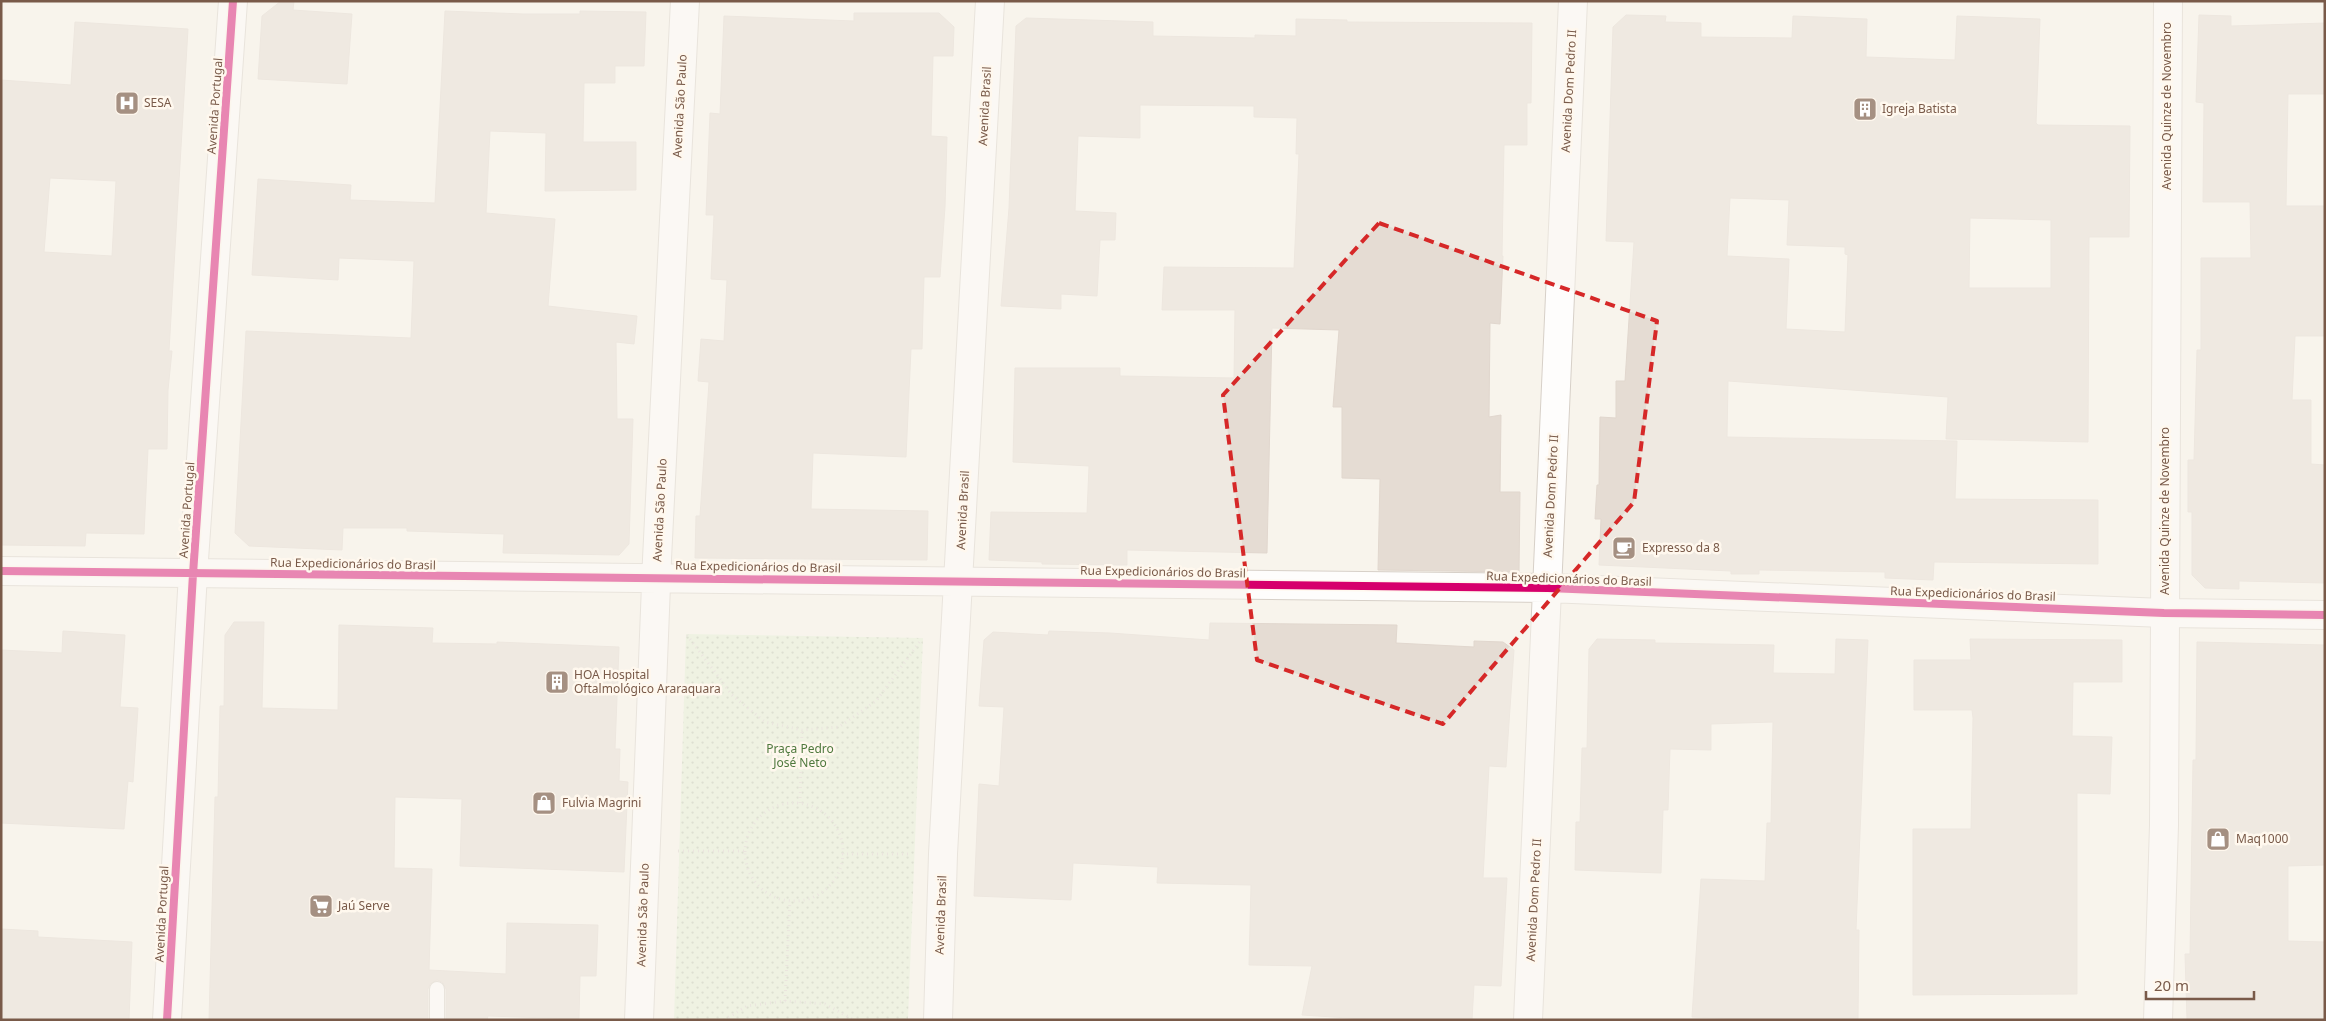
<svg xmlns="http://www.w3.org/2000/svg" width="2326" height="1021" font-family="'Noto Sans',sans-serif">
  <defs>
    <pattern id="grass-dots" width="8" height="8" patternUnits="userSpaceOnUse" patternTransform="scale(1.25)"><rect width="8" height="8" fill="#e4f0d6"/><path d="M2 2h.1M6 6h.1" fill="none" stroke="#bec5b0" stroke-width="1.8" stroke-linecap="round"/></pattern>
  </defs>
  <rect width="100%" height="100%" fill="#f8f4ec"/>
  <!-- grass -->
  <path fill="url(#grass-dots)" d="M 686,634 L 923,638 L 908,1020 L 674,1020 Z"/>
  <!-- building -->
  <path fill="#e5dcd3" stroke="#e1d7ce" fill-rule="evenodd" d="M 281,1 L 294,1 L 293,10 L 352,14 L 347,84 L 258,79 L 262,16 Z
    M 445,11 L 524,14 L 580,14 L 580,11 L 646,12 L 644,66 L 615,66 L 615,83 L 584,83 L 583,142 L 636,142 L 636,190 L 545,191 L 546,133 L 490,131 L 486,213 L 555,219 L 548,306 L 637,316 L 634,344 L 616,342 L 617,419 L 633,419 L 629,544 L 619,555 L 503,553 L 504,534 L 407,531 L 407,528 L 343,528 L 342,550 L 249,546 L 235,533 L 246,331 L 411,338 L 414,261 L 339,258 L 338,280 L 252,275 L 258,179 L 351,185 L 350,200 L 435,203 Z
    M 854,13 L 939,13 L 954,27 L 953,56 L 933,56 L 931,136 L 947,137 L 945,207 L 940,277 L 924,277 L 922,349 L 911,349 L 906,457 L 813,453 L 811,509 L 928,511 L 927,560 L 695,558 L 696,516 L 700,516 L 709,382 L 698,381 L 701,339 L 724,341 L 727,280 L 711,279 L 714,215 L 706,215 L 710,113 L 720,114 L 724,16 L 854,21 Z
    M 1626,15 L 1666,16 L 1665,22 L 1701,23 L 1701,37 L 1792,38 L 1793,16 L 1867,19 L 1866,57 L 1955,60 L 1957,16 L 2040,19 L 2036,123 L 2038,125 L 2130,126 L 2129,237 L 2089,237 L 2088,442 L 1946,439 L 1948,397 L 1728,381 L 1727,437 L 1957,441 L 1955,499 L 2098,500 L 2098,564 L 1934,562 L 1933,580 L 1885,578 L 1885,572 L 1759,570 L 1759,574 L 1731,574 L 1731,571 L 1599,565 L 1601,519 L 1595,519 L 1597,485 L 1599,485 L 1600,417 L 1616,418 L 1616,381 L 1625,381 L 1634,242 L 1606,241 L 1613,27 ZM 1730,198 L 1789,200 L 1787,245 L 1845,247 L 1845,254 L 1848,255 L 1845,332 L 1786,329 L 1789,259 L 1727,256 ZM 1970,218 L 2051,220 L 2051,288 L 1969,288 Z
    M 2199,15 L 2231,16 L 2231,26 L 2325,23 L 2325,94 L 2288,94 L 2286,206 L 2325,206 L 2325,336 L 2295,336 L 2292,400 L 2311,400 L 2311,464 L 2325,465 L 2325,583 L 2239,581 L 2239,589 L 2205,588 L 2192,575 L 2192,512 L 2188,512 L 2188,460 L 2194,460 L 2197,350 L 2201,350 L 2201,258 L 2251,258 L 2250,202 L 2203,202 L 2204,103 L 2196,102 Z
    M 1026,18 L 1153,22 L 1153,36 L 1255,38 L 1255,35 L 1296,36 L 1296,19 L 1347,20 L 1347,22 L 1532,23 L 1531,103 L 1527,103 L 1527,145 L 1504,145 L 1502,256 L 1503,256 L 1500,324 L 1490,323 L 1489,417 L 1501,415 L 1500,492 L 1520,492 L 1519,572 L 1378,570 L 1380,479 L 1342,478 L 1342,407 L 1333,407 L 1339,330 L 1272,328 L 1267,553 L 1127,550 L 1127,565 L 1042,564 L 1042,562 L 989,560 L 991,512 L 1087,513 L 1089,466 L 1013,462 L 1015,368 L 1120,368 L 1120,376 L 1234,378 L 1235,310 L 1162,310 L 1164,267 L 1294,268 L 1299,154 L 1296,154 L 1297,118 L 1254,117 L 1254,106 L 1140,105 L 1140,138 L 1078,136 L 1075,211 L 1116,213 L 1115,240 L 1100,240 L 1097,296 L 1061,294 L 1061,309 L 1001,306 L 1009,208 L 1016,26 Z
    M 75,22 L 188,29 L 169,351 L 172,351 L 168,390 L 167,449 L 148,449 L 144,534 L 86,533 L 85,546 L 1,545 L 1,80 L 71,85 ZM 50,178 L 116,181 L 112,256 L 44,252 Z
    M 234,622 L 264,622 L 262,708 L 338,710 L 339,625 L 433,628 L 432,643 L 497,644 L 497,642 L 619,647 L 615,749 L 620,749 L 619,781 L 628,782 L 624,872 L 460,866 L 462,799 L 395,797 L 394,868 L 432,869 L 429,970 L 506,974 L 507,923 L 598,925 L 596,976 L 580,976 L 579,1019 L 488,1016 L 487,1020 L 446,1020 L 446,989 L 442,982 L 437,980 L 430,984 L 428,989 L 428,1020 L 209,1020 L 215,797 L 218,797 L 220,706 L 224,706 L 225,635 Z
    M 1210,623 L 1397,625 L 1396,643 L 1474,647 L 1474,641 L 1503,642 L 1514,650 L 1506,767 L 1489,766 L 1483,878 L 1507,878 L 1501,986 L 1474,985 L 1472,1020 L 1379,1020 L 1302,1015 L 1312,966 L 1249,965 L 1251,885 L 1157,883 L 1158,867 L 1073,863 L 1071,900 L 974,896 L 979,784 L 999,786 L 1004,707 L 979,706 L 984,640 L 993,632 L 1048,635 L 1049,631 L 1110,633 L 1209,640 Z
    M 63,631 L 125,635 L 120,707 L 138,708 L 133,782 L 128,781 L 124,829 L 1,823 L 1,650 L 62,653 Z
    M 1597,639 L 1655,640 L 1655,643 L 1774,645 L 1773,673 L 1835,674 L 1836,639 L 1868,640 L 1856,930 L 1859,930 L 1858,1020 L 1766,1020 L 1692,1017 L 1701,879 L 1765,881 L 1767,823 L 1771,823 L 1773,722 L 1711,724 L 1711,750 L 1670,749 L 1668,810 L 1663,810 L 1661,873 L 1575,870 L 1576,822 L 1580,822 L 1582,748 L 1587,748 L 1589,649 Z
    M 1970,639 L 2122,640 L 2122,682 L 2073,682 L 2072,736 L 2112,737 L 2110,794 L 2077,793 L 2077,994 L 1913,995 L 1913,829 L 1971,829 L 1973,718 L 1972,710 L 1914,710 L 1914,660 L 1971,660 Z
    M 2197,642 L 2325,645 L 2325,865 L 2288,866 L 2288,941 L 2325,942 L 2325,1020 L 2187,1020 L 2185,954 L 2190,954 L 2193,760 L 2196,760 Z
    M 1,929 L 38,931 L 38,937 L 132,942 L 129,1020 L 1,1020 Z"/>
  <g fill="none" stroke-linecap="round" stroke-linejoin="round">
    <!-- lane casing -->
    <g stroke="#d7d0c8" stroke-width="16">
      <path id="lane" d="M 437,989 L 437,1020"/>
    </g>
    <!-- street casing -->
    <g stroke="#d7d0c8" stroke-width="30">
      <path id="street" d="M 1,571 L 1548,588 L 2164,613 L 2325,615
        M 167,1020 L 193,574 L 233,1
        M 639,1020 L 657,559 L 685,1
        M 938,1020 L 943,854 L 990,1
        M 1528,1020 L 1573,1"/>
    </g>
    <!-- secondary casing -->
    <g stroke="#d8d0c8" stroke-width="30">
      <path id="secondary" d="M 2158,1020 L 2164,825 L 2168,1"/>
    </g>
    <!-- path -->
    <path stroke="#dbd3cd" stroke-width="3" stroke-dasharray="1 4" stroke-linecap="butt" d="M 687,635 L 732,695 L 765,722 L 802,730 L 839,727 L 876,701 L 921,640
      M 800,803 L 802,730
      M745 852a49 49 0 1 1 98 0a49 49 0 1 1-98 0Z
      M 678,851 L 745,851
      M 842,854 L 912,854
      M 785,1001 L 790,901
      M 724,1020 L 747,1006 L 785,1001 L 825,1004 L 854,1020"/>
    <!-- lane -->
    <use href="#lane" stroke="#fefdfc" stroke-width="14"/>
    <!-- street -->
    <use href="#street" stroke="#fefdfc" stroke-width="28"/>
    <!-- secondary -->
    <use href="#secondary" stroke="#fefdfc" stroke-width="28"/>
    <!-- cycleway casing -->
    <g stroke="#fff8ee" stroke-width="11">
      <path id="cycleway" d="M 1,571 L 1548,588 L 2164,613 L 2325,615
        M 167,1020 L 193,574 L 233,1"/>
    </g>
    <!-- cycleway -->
    <use href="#cycleway" stroke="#d6006c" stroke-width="8"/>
  </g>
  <!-- marked area -->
  <path d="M0 0H2326V1021H0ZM 1379,223 L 1657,321 L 1634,502 L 1443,724 L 1257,660 L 1223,395 Z" fill="#f8f4ec" fill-opacity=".55" fill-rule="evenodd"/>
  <path fill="none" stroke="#d62828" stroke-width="4" stroke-dasharray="10 6" stroke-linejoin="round" d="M 1379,223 L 1657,321 L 1634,502 L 1443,724 L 1257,660 L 1223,395 Z"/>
  <!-- icons -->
  <defs>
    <g id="hospital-square" transform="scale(1.25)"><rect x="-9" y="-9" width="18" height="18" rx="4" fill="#a59082" stroke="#fff8ee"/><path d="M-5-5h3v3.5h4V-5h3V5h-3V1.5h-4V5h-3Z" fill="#fff"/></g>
    <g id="building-square" transform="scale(1.25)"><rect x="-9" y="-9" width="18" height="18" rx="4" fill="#a59082" stroke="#fff8ee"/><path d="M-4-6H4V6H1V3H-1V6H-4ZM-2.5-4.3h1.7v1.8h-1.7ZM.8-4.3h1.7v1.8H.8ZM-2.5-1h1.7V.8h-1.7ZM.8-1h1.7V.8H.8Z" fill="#fff"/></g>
    <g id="cafe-square" transform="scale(1.25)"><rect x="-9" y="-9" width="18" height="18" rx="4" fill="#a59082" stroke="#fff8ee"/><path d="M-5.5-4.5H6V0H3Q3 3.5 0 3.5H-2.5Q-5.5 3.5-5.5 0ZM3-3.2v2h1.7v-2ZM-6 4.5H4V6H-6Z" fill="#fff"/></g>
    <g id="shop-square" transform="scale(1.25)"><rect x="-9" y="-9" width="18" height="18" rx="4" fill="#a59082" stroke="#fff8ee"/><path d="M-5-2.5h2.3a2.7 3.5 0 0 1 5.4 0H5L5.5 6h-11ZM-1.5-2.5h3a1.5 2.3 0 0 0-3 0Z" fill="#fff"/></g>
    <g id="supermarket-square" transform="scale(1.25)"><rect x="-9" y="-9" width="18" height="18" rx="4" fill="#a59082" stroke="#fff8ee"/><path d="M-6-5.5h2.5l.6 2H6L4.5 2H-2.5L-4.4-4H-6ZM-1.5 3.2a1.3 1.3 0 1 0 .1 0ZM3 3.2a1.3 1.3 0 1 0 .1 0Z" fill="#fff"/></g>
  </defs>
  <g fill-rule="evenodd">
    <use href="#hospital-square" x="127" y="103"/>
    <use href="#building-square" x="1865" y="109"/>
    <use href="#cafe-square" x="1624" y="548"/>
    <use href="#building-square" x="557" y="682"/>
    <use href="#shop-square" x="544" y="803"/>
    <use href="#shop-square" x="2218" y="839"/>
    <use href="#supermarket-square" x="321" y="906"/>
  </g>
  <g text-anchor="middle" stroke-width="5" stroke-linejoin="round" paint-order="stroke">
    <!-- street labels -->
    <g font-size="12" fill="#795a49" stroke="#fff8ee">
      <text transform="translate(1569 91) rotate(-87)" y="4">Avenida Dom Pedro II</text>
      <text transform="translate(215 106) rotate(-86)" y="4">Avenida Portugal</text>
      <text transform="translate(680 106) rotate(-87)" y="4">Avenida São Paulo</text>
      <text transform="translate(985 106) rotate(-87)" y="4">Avenida Brasil</text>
      <text transform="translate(2167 106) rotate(-90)" y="4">Avenida Quinze de Novembro</text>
      <text transform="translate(1551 496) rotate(-87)" y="4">Avenida Dom Pedro II</text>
      <text transform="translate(187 510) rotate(-86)" y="4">Avenida Portugal</text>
      <text transform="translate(660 510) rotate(-87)" y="4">Avenida São Paulo</text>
      <text transform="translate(963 510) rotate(-87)" y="4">Avenida Brasil</text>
      <text transform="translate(2165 511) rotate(-90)" y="4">Avenida Quinze de Novembro</text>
      <text transform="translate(353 564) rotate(1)" y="4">Rua Expedicionários do Brasil</text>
      <text transform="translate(758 567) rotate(1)" y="4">Rua Expedicionários do Brasil</text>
      <text transform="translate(1163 572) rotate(1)" y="4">Rua Expedicionários do Brasil</text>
      <text transform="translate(1569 579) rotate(2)" y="4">Rua Expedicionários do Brasil</text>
      <text transform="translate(1973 594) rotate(2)" y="4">Rua Expedicionários do Brasil</text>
      <text transform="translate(1534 900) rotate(-87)" y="4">Avenida Dom Pedro II</text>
      <text transform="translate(162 914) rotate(-87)" y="4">Avenida Portugal</text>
      <text transform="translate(643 915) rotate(-88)" y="4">Avenida São Paulo</text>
      <text transform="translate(941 915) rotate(-88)" y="4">Avenida Brasil</text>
    </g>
    <!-- poi labels -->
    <g font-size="12" fill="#795a49" stroke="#fff8ee" text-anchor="start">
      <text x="144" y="107">SESA</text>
      <text x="1882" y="113">Igreja Batista</text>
      <text x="1642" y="552">Expresso da 8</text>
      <text x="574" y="679">HOA Hospital<tspan x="574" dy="14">Oftalmológico Araraquara</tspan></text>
      <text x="562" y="807">Fulvia Magrini</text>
      <text x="2236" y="843">Maq1000</text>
      <text x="338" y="910">Jaú Serve</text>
    </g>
    <!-- park labels -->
    <g font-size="12" fill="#4f793e" stroke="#fff8ee">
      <text x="800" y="753">Praça Pedro<tspan x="800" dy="14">José Neto</tspan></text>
    </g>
  </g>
  <!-- border -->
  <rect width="2326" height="1021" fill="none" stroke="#795a49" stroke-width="5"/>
  <!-- scale -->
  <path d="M2146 991v8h108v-8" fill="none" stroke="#795a49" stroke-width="2.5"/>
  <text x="2154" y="991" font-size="15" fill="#795a49" stroke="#fff8ee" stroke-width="4" paint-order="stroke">20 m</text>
</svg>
